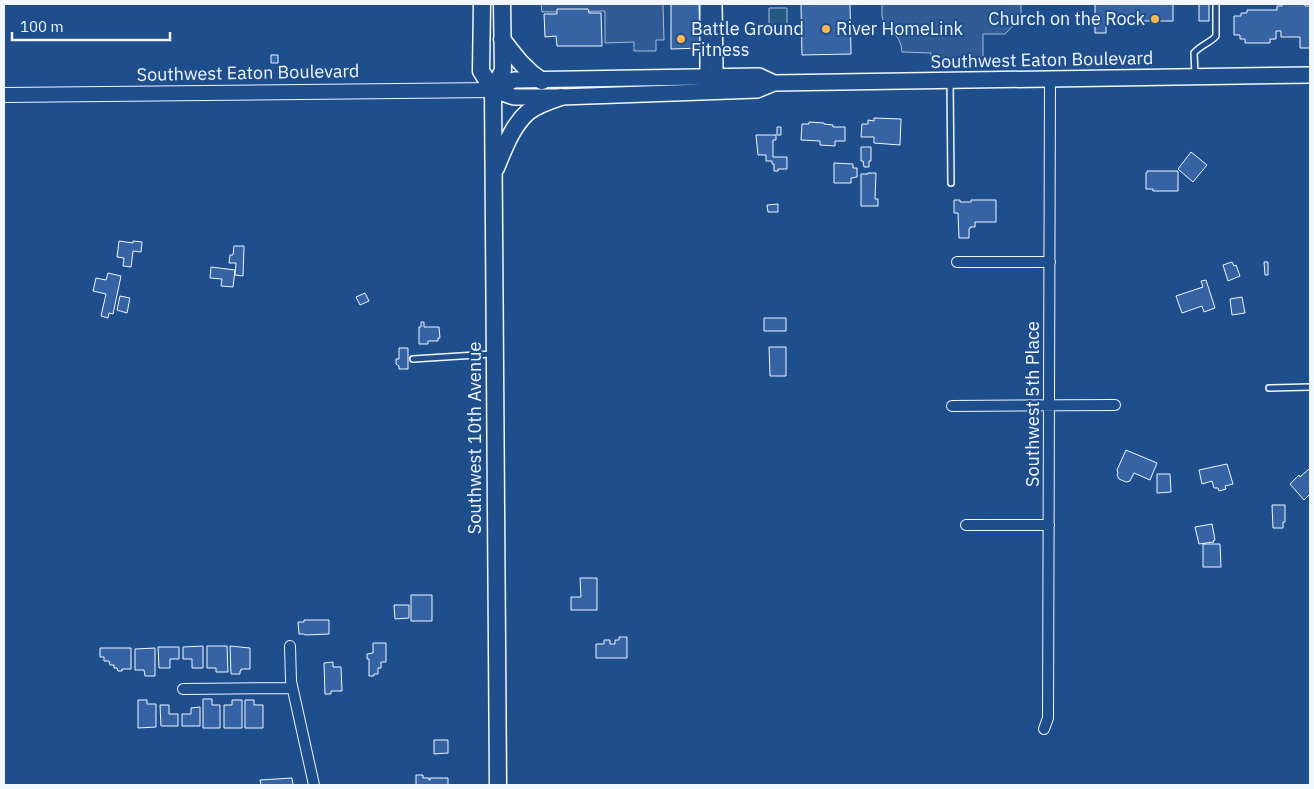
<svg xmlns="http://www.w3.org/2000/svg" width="1314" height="789" font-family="'IBM Plex Sans',sans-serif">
  <rect width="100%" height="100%" fill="#1f4e8c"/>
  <!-- green -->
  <path fill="#245a82" stroke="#a8bbd7" d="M 769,8 L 787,8 L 787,32 L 769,32 Z"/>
  <!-- parking -->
  <path fill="#305b95" stroke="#a8bbd7" d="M 541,4 L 663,4 L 664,40 L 656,40 L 656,51 L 634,51 L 634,42 L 605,43 L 605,11 L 542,12 Z
    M 882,4 L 1021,4 L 1021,17 L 1005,34 L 983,34 L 983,61 L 931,62 L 931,53 L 902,52 L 901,45 L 898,38 L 884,23 L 882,16 Z"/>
  <!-- building -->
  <path fill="#3563a3" stroke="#f2f6ff" d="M 671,4 L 699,4 L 700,48 L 671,49 Z
    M 801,4 L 850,4 L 851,54 L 802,55 Z
    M 1095,4 L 1173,4 L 1173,21 L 1137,21 L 1137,17 L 1106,17 L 1106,33 L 1095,33 Z
    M 1199,4 L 1209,4 L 1209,21 L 1199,21 Z
    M 1282,4 L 1305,4 L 1305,6 L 1310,6 L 1310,48 L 1300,48 L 1300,37 L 1281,37 L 1281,31 L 1276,31 L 1276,39 L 1270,39 L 1270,43 L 1245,43 L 1245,39 L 1240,39 L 1240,35 L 1234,35 L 1234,16 L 1241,16 L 1241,13 L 1247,13 L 1247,10 L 1277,10 L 1277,6 L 1282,6 Z
    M 557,9 L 588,9 L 589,13 L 601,13 L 602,46 L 557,46 L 556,36 L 545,37 L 544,14 L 557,14 Z
    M 271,55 L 278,55 L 278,63 L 271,63 Z
    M 874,118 L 901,119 L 900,145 L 874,143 L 874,137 L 861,137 L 862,124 L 868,124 L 868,120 L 874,121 Z
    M 809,122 L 824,123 L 824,124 L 833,125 L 833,127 L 845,127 L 845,141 L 835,141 L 835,146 L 820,145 L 820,141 L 801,140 L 802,124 L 809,124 Z
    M 777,127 L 781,127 L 781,135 L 777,135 Z
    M 756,135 L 776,135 L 776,140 L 773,140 L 773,157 L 787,157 L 787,169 L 778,169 L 778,171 L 774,171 L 774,164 L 772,164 L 772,161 L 766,161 L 766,155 L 758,155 Z
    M 861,147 L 871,147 L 871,161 L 869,161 L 869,167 L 864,167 L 863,161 L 861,161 Z
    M 1191,152 L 1207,165 L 1193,182 L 1178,169 Z
    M 834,163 L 853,164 L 853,168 L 857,168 L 857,177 L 851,178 L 851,183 L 834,183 Z
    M 1147,171 L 1178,171 L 1178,191 L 1153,191 L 1153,189 L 1146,189 L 1146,173 L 1147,173 Z
    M 868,173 L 876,173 L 875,199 L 878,199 L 878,206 L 861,206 L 861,174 L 868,174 Z
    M 954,200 L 960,200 L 960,202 L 971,202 L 971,200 L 996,200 L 996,222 L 975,222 L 975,227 L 970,227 L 970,229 L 969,229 L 969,238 L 959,238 L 958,213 L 954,213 Z
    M 778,204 L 778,212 L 768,212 L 767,205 Z
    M 119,241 L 133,243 L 133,241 L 142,242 L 141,252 L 133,251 L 131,267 L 123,266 L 124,258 L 117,257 Z
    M 234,246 L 244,246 L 243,276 L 235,275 L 236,263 L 229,263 L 230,255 L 233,255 Z
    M 1232,262 L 1234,266 L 1236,265 L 1240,276 L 1228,281 L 1223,265 Z
    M 1264,262 L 1268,262 L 1268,275 L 1265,275 Z
    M 211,267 L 235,270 L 233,287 L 221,286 L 222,279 L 210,278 Z
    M 108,273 L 121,276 L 113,314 L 109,313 L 108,318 L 101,316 L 106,294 L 93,291 L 96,278 L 106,280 Z
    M 1206,280 L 1215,308 L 1204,312 L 1202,306 L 1182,313 L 1176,296 L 1203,287 L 1201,281 Z
    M 365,293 L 369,301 L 360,305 L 356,297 Z
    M 120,296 L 130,298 L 127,313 L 117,310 Z
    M 1242,297 L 1245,313 L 1232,315 L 1230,299 Z
    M 764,318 L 786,318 L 786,331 L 764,331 Z
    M 421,322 L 424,322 L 424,327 L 439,327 L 440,338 L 438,338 L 438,341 L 428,341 L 428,344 L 419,344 L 419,327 L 421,327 Z
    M 769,347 L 786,347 L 786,376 L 770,376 Z
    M 399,348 L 408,348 L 408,369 L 399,369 L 399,366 L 396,364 L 396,359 L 399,359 Z
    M 1126,450 L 1157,463 L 1150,480 L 1134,473 L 1130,481 L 1126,482 L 1119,479 L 1117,475 L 1118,473 L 1117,470 Z
    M 1227,464 L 1233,484 L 1225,486 L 1226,489 L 1219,491 L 1218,488 L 1214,488 L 1212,481 L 1202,484 L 1199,470 Z
    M 1309,469 L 1310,471 L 1310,494 L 1304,500 L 1290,484 L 1299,475 L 1300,477 Z
    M 1157,474 L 1170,474 L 1171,492 L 1157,493 Z
    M 1272,505 L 1285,505 L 1285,522 L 1283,522 L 1283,528 L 1273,528 Z
    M 1212,524 L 1215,540 L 1213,541 L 1214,542 L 1199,544 L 1195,527 Z
    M 1203,544 L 1220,544 L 1221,567 L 1203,567 Z
    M 580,578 L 597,578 L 597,610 L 571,610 L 571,597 L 581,597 Z
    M 411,595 L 432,595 L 432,621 L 411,621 Z
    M 394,605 L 409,605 L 409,618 L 395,619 Z
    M 304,620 L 329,620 L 329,634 L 305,635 L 304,634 L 299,634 L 298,622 L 304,622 Z
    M 619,637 L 627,637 L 627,658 L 596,658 L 596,644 L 604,644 L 604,640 L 610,640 L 610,644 L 615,644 L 615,640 L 619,640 Z
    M 373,643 L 386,643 L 386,662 L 381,662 L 381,668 L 378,668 L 378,674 L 374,674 L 374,676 L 369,676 L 369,659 L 367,659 L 367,654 L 373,653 Z
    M 203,646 L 203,668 L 192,668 L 192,659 L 183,659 L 183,647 Z
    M 207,646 L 227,646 L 228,672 L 216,672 L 216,668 L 207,668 Z
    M 230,646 L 250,648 L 250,669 L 241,669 L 241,671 L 240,671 L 240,674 L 231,674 Z
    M 158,647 L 179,647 L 179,659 L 170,659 L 170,668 L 159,668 Z
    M 100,648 L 131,648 L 131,669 L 122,669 L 122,671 L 118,671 L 117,668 L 114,668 L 114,665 L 110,665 L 109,661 L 104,661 L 104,657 L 100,657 Z
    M 155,648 L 155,676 L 145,676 L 144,670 L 135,670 L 135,649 Z
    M 333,662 L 333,667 L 341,667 L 342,691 L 331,691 L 331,694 L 325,694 L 324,663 Z
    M 203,699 L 212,699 L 212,705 L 220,705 L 220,728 L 203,728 Z
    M 138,700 L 147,700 L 147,704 L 156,704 L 156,727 L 138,728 Z
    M 232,700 L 242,700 L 242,728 L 224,728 L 224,705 L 232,705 Z
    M 245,700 L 254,700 L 254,705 L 263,705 L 263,728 L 245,728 Z
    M 160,705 L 169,705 L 169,714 L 178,714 L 178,726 L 161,726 Z
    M 200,707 L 200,726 L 182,726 L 182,714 L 191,714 L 191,708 Z
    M 434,740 L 448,740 L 448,753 L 434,754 Z
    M 416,775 L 423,775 L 423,778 L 429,778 L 429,780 L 430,780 L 430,778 L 448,778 L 448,785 L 416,785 Z
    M 292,778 L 293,785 L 261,785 L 260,780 Z"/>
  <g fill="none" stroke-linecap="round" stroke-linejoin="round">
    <!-- service casing -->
    <g stroke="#f2f6ff" stroke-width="8">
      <path id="service" d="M 1195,74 L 1194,53 C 1201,45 1210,43 1216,36 L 1216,4
        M 950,81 L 951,183
        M 413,359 L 492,354
        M 1269,388 L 1310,387"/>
    </g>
    <!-- minor casing -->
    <g stroke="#f2f6ff" stroke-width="12">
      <path id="minor" d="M 957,262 L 1050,262
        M 952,406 L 1115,405
        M 966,525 L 1049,525
        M 290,646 L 291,681 L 314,785
        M 183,689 L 292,688
        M 1044,729 L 1048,718 L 1050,79"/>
    </g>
    <!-- tertiary casing -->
    <g stroke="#f2f6ff" stroke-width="14">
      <path id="tertiary" d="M 716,4 L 717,68 L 718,77
        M 705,77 L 706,68 L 706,4"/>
    </g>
    <!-- secondary casing -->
    <g stroke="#f2f6ff" stroke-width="16">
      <path id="secondary" d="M 4,95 L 493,90"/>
    </g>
    <!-- primary casing -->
    <g stroke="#f2f6ff" stroke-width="18">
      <path id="primary" d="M 493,90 L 514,97 L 561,97 L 757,90 L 774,83 L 1310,75
        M 493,90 L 514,80 L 759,76 L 774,83"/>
    </g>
    <!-- trunk casing -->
    <g stroke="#f2f6ff" stroke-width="19">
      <path id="trunk" d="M 482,4 L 481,71 L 493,90
        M 502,39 C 515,56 524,69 542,81
        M 496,168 C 504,149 512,126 528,112 C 537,105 549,101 561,97
        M 498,785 L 493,90 L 503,70 L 502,4"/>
    </g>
    <!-- service -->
    <use href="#service" stroke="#1f4e8c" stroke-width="5"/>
    <!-- minor -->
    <use href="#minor" stroke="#1f4e8c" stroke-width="10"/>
    <!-- tertiary -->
    <use href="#tertiary" stroke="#1f4e8c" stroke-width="11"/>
    <!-- secondary -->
    <use href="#secondary" stroke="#1f4e8c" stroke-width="14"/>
    <!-- primary -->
    <use href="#primary" stroke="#1f4e8c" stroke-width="15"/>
    <!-- trunk -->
    <use href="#trunk" stroke="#1f4e8c" stroke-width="16"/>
  </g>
  <!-- markers -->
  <g fill="#ffb74d" stroke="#1f4e8c" stroke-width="2">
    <circle cx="1155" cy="19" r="5"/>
    <circle cx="826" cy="29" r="5"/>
    <circle cx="681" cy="39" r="5"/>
  </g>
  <g text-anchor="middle" stroke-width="4" stroke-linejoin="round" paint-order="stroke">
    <!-- poi labels -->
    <g font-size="18" fill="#f2f6ff" stroke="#1f4e8c" text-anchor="start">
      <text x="1145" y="25" text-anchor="end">Church on the Rock</text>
      <text x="691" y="35">Battle Ground<tspan x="691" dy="21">Fitness</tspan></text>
      <text x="836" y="35">River HomeLink</text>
    </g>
    <!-- street labels -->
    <g font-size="18" fill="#f2f6ff" stroke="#1f4e8c">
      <text transform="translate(1042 60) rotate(-1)" y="6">Southwest Eaton Boulevard</text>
      <text transform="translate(248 73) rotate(-1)" y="6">Southwest Eaton Boulevard</text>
      <text transform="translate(1033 404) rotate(-90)" y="6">Southwest 5th Place</text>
      <text transform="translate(475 438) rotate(-90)" y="6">Southwest 10th Avenue</text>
    </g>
  </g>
  <!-- border -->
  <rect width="1314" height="789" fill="none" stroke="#f2f6ff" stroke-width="10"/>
  <!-- scale -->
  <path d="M12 32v8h158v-8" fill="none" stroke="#f2f6ff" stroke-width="2.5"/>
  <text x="20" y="32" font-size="15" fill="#f2f6ff" stroke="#1f4e8c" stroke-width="4" paint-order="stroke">100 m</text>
</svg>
